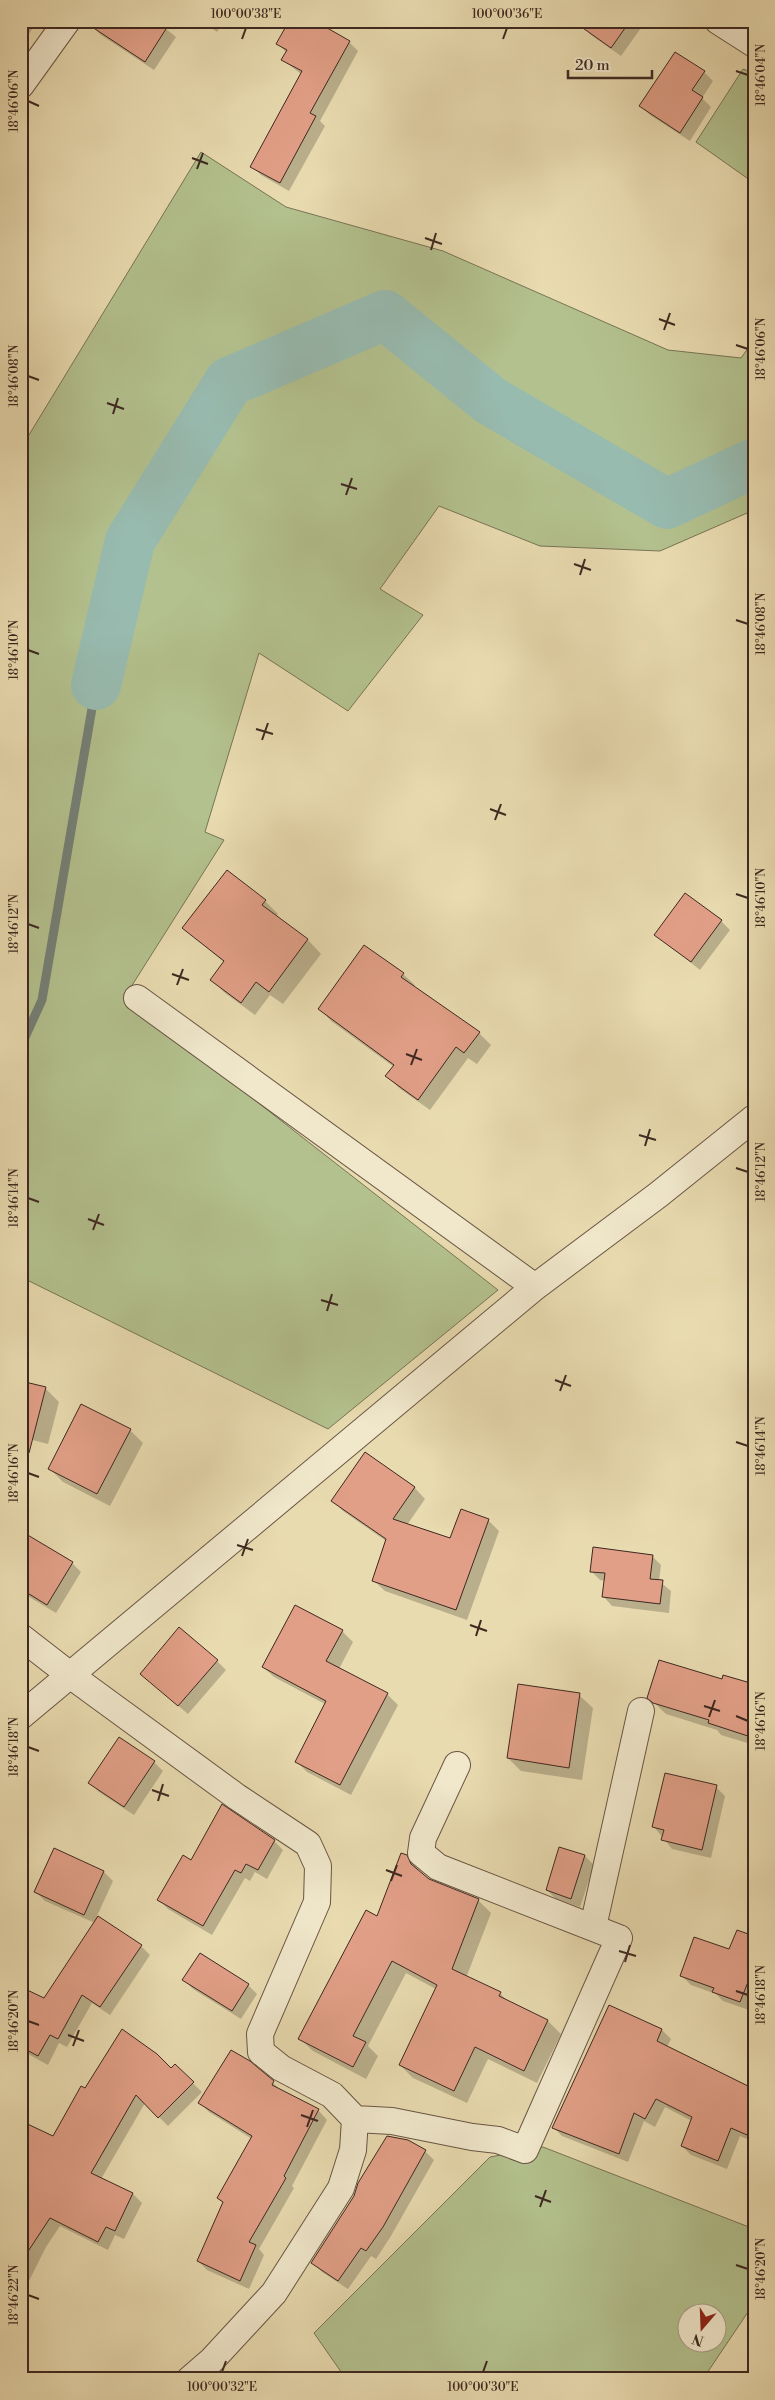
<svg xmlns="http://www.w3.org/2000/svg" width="775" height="2400" font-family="'Libre Bodoni',serif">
  <rect width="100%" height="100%" fill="#e9dbb0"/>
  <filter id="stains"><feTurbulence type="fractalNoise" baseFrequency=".004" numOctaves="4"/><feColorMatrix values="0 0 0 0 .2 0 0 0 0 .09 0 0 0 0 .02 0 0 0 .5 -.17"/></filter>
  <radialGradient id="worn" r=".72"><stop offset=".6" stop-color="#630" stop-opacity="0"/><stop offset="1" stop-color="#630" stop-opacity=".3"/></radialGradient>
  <!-- green -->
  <path fill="#b3c18e" stroke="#787457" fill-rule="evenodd" d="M 743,69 L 754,73 L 754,183 L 696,142 Z
    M 201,152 L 286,207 L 443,251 L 668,350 L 741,358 L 754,340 L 754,510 L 660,551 L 540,546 L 439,506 L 380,589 L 423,615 L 348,711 L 259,653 L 205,832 L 224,840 L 124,998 L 498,1290 L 328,1429 L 21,1277 L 21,448 Z
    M 543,2147 L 754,2229 L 754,2303 L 703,2379 L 346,2379 L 314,2333 L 490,2157 ZM 688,2312 L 718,2312 L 718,2342 L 688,2342 Z"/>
  <!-- shadow -->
  <path fill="#0003" d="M 21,21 L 37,21 L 21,47 Z
    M 156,21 L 176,37 L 154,70 L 101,35 L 92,26 Z
    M 202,21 L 224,21 L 217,32 Z
    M 586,21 L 646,21 L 621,56 L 591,35 L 582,26 Z
    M 349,42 L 358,51 L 320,121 L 325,126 L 289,191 L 261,175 L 252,166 L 301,74 L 283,60 L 287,53 L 278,44 Z
    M 675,54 L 704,72 L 713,81 L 702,98 L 711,107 L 690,141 L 650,115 L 641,106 Z
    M 265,901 L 278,914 L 276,917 L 308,940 L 321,954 L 283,1004 L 270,995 L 255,1015 L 225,993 L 212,980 L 225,963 L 183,928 Z
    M 721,921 L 730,930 L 700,970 L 656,935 Z
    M 403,974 L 415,985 L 414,987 L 479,1033 L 491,1045 L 477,1064 L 468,1058 L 430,1110 L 399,1088 L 387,1076 L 394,1067 L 331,1021 L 320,1009 Z
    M 45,1388 L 59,1402 L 48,1444 L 21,1437 Z
    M 130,1430 L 143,1443 L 110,1506 L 63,1482 L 50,1469 Z
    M 365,1454 L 415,1488 L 425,1499 L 407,1525 L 451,1539 L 488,1520 L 499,1531 L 467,1620 L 385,1591 L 374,1581 L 386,1541 L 343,1511 L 332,1500 Z
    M 21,1542 L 72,1563 L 81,1572 L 56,1613 L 21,1592 Z
    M 652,1556 L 661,1565 L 659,1581 L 671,1591 L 669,1613 L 612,1606 L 603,1596 L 605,1581 L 600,1580 L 591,1571 Z
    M 342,1631 L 353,1642 L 339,1669 L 387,1694 L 398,1705 L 351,1795 L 307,1772 L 296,1761 L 325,1704 L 274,1677 L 263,1667 Z
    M 217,1661 L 226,1670 L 188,1714 L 151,1683 Z
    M 723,1680 L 754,1686 L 754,1745 L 721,1735 L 717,1730 L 666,1714 L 649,1698 Z
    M 579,1695 L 593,1708 L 582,1780 L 521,1771 L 508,1758 Z
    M 120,1739 L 154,1762 L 163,1771 L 134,1815 L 99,1792 L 90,1783 Z
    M 716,1787 L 725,1796 L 711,1858 L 672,1849 L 654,1827 Z
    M 274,1841 L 283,1850 L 267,1879 L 255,1872 L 250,1881 L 245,1878 L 212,1935 L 168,1909 L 159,1900 Z
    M 560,1848 L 585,1856 L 594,1865 L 580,1907 L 556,1899 L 547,1890 Z
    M 406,1856 L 428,1880 L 478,1900 L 491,1913 L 466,1978 L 500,1993 L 509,2003 L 548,2021 L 561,2034 L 537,2083 L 488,2059 L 467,2103 L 413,2078 L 400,2065 L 436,1989 L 406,1973 L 368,2046 L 378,2056 L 366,2079 L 313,2051 L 300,2039 L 377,1917 Z
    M 104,1872 L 113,1881 L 97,1916 L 141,1946 L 150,1955 L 110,2015 L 92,2003 L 67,2047 L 59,2043 L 48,2065 L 21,2050 L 21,2012 L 44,2000 L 95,1923 L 45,1901 L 36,1892 Z
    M 754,1938 L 754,1998 L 749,2010 L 723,2001 L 716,1994 L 691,1985 L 682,1976 Z
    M 184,1980 L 248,1985 L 257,1994 L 241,2019 L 193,1989 Z
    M 609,2007 L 662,2030 L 671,2039 L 667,2047 L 754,2089 L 754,2142 L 740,2136 L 727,2169 L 691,2155 L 682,2146 L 692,2121 L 665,2107 L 655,2127 L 644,2121 L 628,2162 L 562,2136 L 553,2127 Z
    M 249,2062 L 283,2092 L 318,2110 L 327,2120 L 292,2186 L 294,2188 L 259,2249 L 264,2255 L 249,2289 L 207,2270 L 198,2261 L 224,2204 L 218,2198 L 252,2139 L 209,2112 L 200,2103 Z
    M 175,2066 L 202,2092 L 168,2126 L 145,2103 L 101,2179 L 133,2194 L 142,2203 L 124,2239 L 115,2235 L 108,2250 L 60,2226 L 46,2247 L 21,2297 L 21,2123 L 53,2137 L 86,2090 L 171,2070 Z
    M 425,2151 L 434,2160 L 391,2236 L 376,2259 L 371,2256 L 348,2289 L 322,2272 L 313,2263 Z"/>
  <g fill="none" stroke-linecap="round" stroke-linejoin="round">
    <!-- stream -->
    <path stroke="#748076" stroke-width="9" d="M 21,1046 L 42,1000 L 96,685"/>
    <!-- river -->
    <path stroke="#98bbb0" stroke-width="50" d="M 96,685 L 130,541 L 229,382 L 385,315 L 491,401 L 667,504 L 754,463"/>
  </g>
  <!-- building -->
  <path fill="#e19f87" stroke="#3e2820" d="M 83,21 L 171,21 L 145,62 Z
    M 289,21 L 315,21 L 350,41 L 310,113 L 316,116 L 280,183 L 250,167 L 302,71 L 281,60 L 287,50 L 276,44 Z
    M 573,21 L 630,21 L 611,48 Z
    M 675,52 L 705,71 L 692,90 L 703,97 L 680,133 L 639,106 Z
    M 227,870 L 266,900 L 262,905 L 308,939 L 269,992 L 256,982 L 241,1003 L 210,980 L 224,961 L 182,928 Z
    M 685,893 L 722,920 L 691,962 L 654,935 Z
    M 364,945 L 404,973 L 401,977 L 480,1032 L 464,1053 L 456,1047 L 418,1100 L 385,1076 L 394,1065 L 318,1009 Z
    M 21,1381 L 46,1387 L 29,1453 L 21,1452 Z
    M 81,1404 L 131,1429 L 97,1494 L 48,1469 Z
    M 365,1452 L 415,1487 L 393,1519 L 450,1538 L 461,1509 L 489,1519 L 456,1610 L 372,1581 L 386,1539 L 331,1501 Z
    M 21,1531 L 73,1562 L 47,1605 L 21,1589 Z
    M 593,1547 L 653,1555 L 650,1579 L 663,1580 L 660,1604 L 602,1597 L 605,1573 L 590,1572 Z
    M 295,1605 L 343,1630 L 326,1661 L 388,1693 L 340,1785 L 295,1762 L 326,1701 L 262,1667 Z
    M 179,1627 L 218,1660 L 178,1706 L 140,1674 Z
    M 659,1660 L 722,1679 L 723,1675 L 754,1684 L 754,1738 L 708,1723 L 709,1720 L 653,1703 L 647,1698 Z
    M 518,1684 L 580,1693 L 569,1768 L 507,1758 Z
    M 119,1737 L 155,1761 L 124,1807 L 88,1783 Z
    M 665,1773 L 717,1785 L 702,1850 L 661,1840 L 664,1830 L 652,1827 Z
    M 222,1804 L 275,1840 L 258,1870 L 246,1864 L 241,1873 L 235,1870 L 203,1926 L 157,1900 L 183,1855 L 191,1860 Z
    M 559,1847 L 585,1855 L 571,1899 L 546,1890 Z
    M 54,1848 L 104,1871 L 84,1915 L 34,1892 Z
    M 401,1853 L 407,1855 L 411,1864 L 429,1879 L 479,1899 L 452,1969 L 501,1992 L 499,1996 L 548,2020 L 524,2071 L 475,2047 L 454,2091 L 399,2065 L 437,1985 L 392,1961 L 353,2036 L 366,2042 L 353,2067 L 298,2039 L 366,1910 L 377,1916 Z
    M 98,1916 L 142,1945 L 100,2007 L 82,1995 L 58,2039 L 50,2035 L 38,2056 L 21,2047 L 21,1987 L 44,1998 Z
    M 737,1930 L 754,1936 L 754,1967 L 740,2002 L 712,1992 L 714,1988 L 680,1976 L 694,1937 L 729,1949 Z
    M 200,1953 L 249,1984 L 232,2011 L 182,1980 Z
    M 609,2005 L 662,2029 L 657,2041 L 754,2089 L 754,2138 L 731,2128 L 718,2161 L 681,2146 L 692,2117 L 656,2099 L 645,2119 L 634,2113 L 619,2154 L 552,2128 Z
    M 122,2029 L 157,2054 L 171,2068 L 175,2064 L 194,2082 L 158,2118 L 136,2095 L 91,2173 L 133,2193 L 115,2231 L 106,2227 L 98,2242 L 50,2218 L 21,2262 L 21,2121 L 53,2136 L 81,2086 L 85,2088 Z
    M 231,2050 L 250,2061 L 274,2081 L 272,2085 L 319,2109 L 284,2176 L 286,2178 L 249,2242 L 256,2245 L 240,2281 L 197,2261 L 223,2202 L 217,2198 L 252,2136 L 198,2103 Z
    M 387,2136 L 408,2140 L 426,2150 L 383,2227 L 366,2251 L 361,2248 L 338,2281 L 311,2263 L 354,2196 L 358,2183 Z"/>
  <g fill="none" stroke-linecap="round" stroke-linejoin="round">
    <!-- minor casing -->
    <g stroke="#695544" stroke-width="28">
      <path id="minor" d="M 718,21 L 754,44
        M 21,85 L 67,21
        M 137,998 L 535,1287
        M 21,1637 L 70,1675 L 237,1797 L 308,1844 L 318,1866 L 317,1902 L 260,2034 L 261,2052 L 281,2068 L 332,2095 L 355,2119 L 392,2121 L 472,2137 L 498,2140 L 525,2150 L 619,1938 L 438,1867 L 421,1853 L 423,1838 L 457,1765
        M 21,1716 L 535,1287 L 658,1195 L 754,1118
        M 593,1927 L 641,1711
        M 190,2379 L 212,2360 L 274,2293 L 341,2188 L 353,2150 L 355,2119"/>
    </g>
    <!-- minor -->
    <use href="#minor" stroke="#f1e8cc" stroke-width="26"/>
  </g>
  <!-- ticks -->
  <path fill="none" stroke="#3e2820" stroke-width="2" d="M 242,39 L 246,28M 503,39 L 507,28M 736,71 L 748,75M 28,101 L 39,106M 192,158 L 208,164M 197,169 L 203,153M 425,238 L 442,244M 431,250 L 436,233M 659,319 L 675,325M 664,330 L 670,313M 736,345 L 748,349M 28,376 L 39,380M 107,403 L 124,409M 113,414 L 118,398M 341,484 L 357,489M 346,495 L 352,478M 574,564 L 591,570M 580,575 L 585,559M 736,620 L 748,624M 28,650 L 39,654M 256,729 L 273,734M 262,740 L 268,723M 490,809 L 506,815M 495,820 L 501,804M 736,894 L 748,898M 28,924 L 39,928M 172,974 L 189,980M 177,985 L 183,969M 406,1054 L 422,1060M 411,1065 L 417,1049M 639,1135 L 656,1140M 645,1146 L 650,1129M 736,1168 L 748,1172M 28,1198 L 39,1202M 88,1219 L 104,1225M 93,1230 L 99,1214M 321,1300 L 338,1305M 327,1311 L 332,1294M 555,1380 L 571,1386M 560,1391 L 566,1375M 736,1442 L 748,1446M 28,1473 L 39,1477M 237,1545 L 253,1550M 242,1556 L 248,1539M 470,1625 L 487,1631M 476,1636 L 481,1620M 704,1706 L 720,1711M 736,1716 L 748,1721M 709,1717 L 715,1700M 28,1747 L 39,1751M 152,1790 L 169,1796M 158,1801 L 163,1784M 386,1870 L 402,1876M 391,1881 L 397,1865M 619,1951 L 636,1956M 625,1962 L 630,1945M 736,1991 L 748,1995M 28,2021 L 39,2025M 68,2035 L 84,2041M 73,2046 L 79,2030M 301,2115 L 318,2121M 307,2127 L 313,2110M 535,2196 L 551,2202M 540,2207 L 546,2190M 736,2265 L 748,2269M 28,2295 L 39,2299M 222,2372 L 226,2361M 483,2372 L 487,2361"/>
  <!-- margin -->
  <rect width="775" height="2400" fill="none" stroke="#e9dbb0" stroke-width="55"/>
  <!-- north arrow -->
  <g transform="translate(702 2328) rotate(199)"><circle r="24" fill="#f1e8cc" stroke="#a99b87"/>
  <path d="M0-4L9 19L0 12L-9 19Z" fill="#8f2418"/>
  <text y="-8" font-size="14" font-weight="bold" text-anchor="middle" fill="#3e2820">N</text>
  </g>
  <!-- scale -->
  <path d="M568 70v8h84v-8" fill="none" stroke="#3e2820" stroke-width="2.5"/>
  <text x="575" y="70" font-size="15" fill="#3e2820" stroke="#f1e8cc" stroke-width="4" paint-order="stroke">20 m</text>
  <rect x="28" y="28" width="720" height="2344" fill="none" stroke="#3e2820" stroke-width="2"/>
  <g font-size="12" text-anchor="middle" fill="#3e2820">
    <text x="246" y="18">100°00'38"E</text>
    <text x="507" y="18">100°00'36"E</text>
    <text transform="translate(761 75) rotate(-90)" y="4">18°46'04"N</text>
    <text transform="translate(14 101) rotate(-90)" y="4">18°46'06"N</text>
    <text transform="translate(761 349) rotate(-90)" y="4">18°46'06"N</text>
    <text transform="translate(14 376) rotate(-90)" y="4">18°46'08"N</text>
    <text transform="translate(761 624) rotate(-90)" y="4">18°46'08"N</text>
    <text transform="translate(14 650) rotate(-90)" y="4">18°46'10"N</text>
    <text transform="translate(761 898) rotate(-90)" y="4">18°46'10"N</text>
    <text transform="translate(14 924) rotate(-90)" y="4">18°46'12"N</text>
    <text transform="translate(761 1172) rotate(-90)" y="4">18°46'12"N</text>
    <text transform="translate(14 1198) rotate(-90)" y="4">18°46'14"N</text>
    <text transform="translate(761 1446) rotate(-90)" y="4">18°46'14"N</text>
    <text transform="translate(14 1473) rotate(-90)" y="4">18°46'16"N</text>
    <text transform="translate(761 1721) rotate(-90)" y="4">18°46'16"N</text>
    <text transform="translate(14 1747) rotate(-90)" y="4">18°46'18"N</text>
    <text transform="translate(761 1995) rotate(-90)" y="4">18°46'18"N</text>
    <text transform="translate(14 2021) rotate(-90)" y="4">18°46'20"N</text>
    <text transform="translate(761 2269) rotate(-90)" y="4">18°46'20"N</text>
    <text transform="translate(14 2295) rotate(-90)" y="4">18°46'22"N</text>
    <text x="222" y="2391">100°00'32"E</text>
    <text x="483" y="2391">100°00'30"E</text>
  </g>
  <rect width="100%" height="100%" filter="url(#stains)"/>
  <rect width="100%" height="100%" fill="url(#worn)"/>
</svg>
